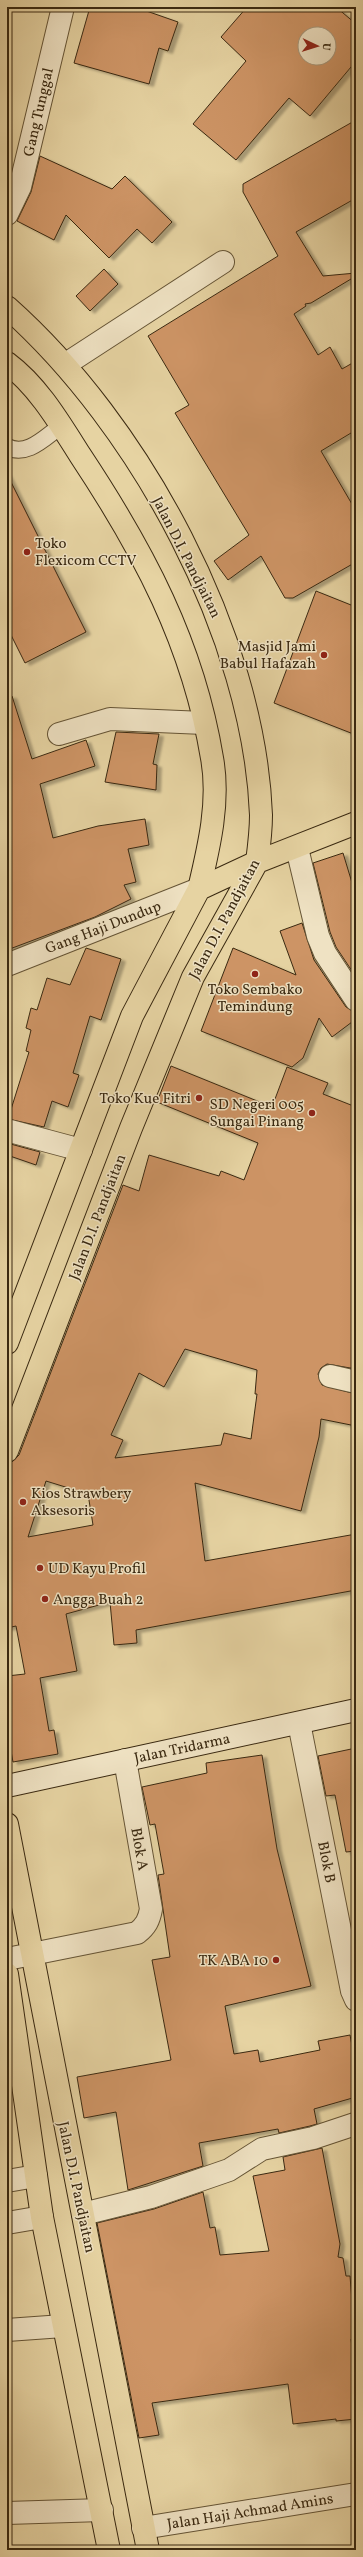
<svg xmlns="http://www.w3.org/2000/svg" width="363" height="2557" font-family="Vollkorn,serif">
  <defs>
    <filter id="shadow"><feDropShadow dx="4.5" dy="2.5" stdDeviation="1" flood-color="#0004"/></filter>
  </defs>
  <rect width="100%" height="100%" fill="#e6d3a2"/>
  <filter id="stains"><feTurbulence type="fractalNoise" baseFrequency=".005" numOctaves="4"/><feColorMatrix values="0 0 0 0 .2 0 0 0 0 .09 0 0 0 0 .02 0 0 0 .5 -.17"/></filter>
  <radialGradient id="worn" r=".72"><stop offset=".6" stop-color="#630" stop-opacity="0"/><stop offset="1" stop-color="#630" stop-opacity=".3"/></radialGradient>
  <!-- building -->
  <path fill="#cd9465" stroke="#3a2911" fill-rule="evenodd" filter="url(#shadow)" d="M 90,7 L 135,7 L 178,22 L 168,51 L 159,48 L 149,84 L 74,63 Z
    M 247,7 L 336,7 L 356,24 L 356,61 L 310,116 L 289,98 L 236,160 L 193,124 L 246,61 L 221,37 ZM 305,34 L 329,34 L 329,58 L 305,58 Z
    M 356,120 L 356,198 L 296,232 L 323,276 L 356,273 L 356,276 L 311,303 L 305,304 L 306,306 L 294,314 L 318,355 L 330,347 L 342,369 L 356,361 L 356,430 L 321,451 L 356,511 L 356,562 L 293,598 L 285,598 L 261,556 L 228,580 L 214,561 L 249,535 L 175,413 L 189,405 L 148,336 L 278,256 L 243,192 L 243,184 Z
    M 40,156 L 112,189 L 125,176 L 172,222 L 152,243 L 137,229 L 109,258 L 66,215 L 54,240 L 17,221 L 31,192 Z
    M 104,269 L 118,284 L 90,311 L 76,296 Z
    M 7,474 L 86,632 L 25,663 L 7,627 Z
    M 316,591 L 356,607 L 356,735 L 274,703 Z
    M 7,696 L 12,696 L 32,759 L 86,740 L 95,766 L 40,784 L 53,838 L 98,826 L 145,819 L 149,845 L 128,849 L 136,882 L 124,885 L 131,899 L 95,917 L 7,950 Z
    M 116,732 L 159,734 L 153,764 L 157,765 L 156,790 L 105,782 Z
    M 343,853 L 356,896 L 356,977 L 336,947 L 330,932 L 313,863 Z
    M 302,923 L 314,960 L 346,1007 L 356,1012 L 356,1019 L 332,1037 L 319,1018 L 303,1058 L 292,1067 L 201,1031 L 233,948 L 296,975 L 280,931 Z
    M 86,948 L 121,959 L 101,1020 L 90,1016 L 73,1073 L 79,1075 L 68,1107 L 52,1101 L 44,1127 L 8,1119 L 29,1052 L 26,1051 L 31,1030 L 26,1028 L 31,1008 L 37,1010 L 47,978 L 70,985 Z
    M 171,1066 L 272,1107 L 287,1067 L 328,1083 L 323,1094 L 356,1107 L 356,1369 L 327,1364 L 321,1368 L 318,1374 L 322,1385 L 356,1394 L 356,1426 L 321,1419 L 319,1437 L 301,1511 L 195,1483 L 205,1561 L 356,1534 L 356,1590 L 136,1630 L 137,1643 L 114,1645 L 110,1602 L 66,1614 L 77,1671 L 40,1678 L 49,1731 L 54,1730 L 58,1754 L 13,1762 L 7,1729 L 7,1676 L 25,1674 L 16,1626 L 7,1628 L 7,1474 L 11,1463 L 19,1455 L 123,1185 L 139,1191 L 149,1155 L 219,1176 L 221,1171 L 244,1180 L 258,1143 L 157,1102 ZM 185,1349 L 257,1370 L 255,1394 L 257,1394 L 251,1439 L 224,1433 L 221,1445 L 115,1458 L 123,1440 L 111,1435 L 139,1373 L 164,1387 ZM 46,1481 L 88,1494 L 93,1525 L 28,1537 Z
    M 7,1143 L 40,1152 L 36,1165 L 7,1155 Z
    M 356,1748 L 356,1851 L 346,1852 L 335,1795 L 326,1796 L 318,1756 Z
    M 262,1755 L 277,1849 L 311,1986 L 225,2006 L 234,2054 L 258,2050 L 260,2062 L 320,2050 L 318,2041 L 350,2035 L 356,2067 L 356,2097 L 314,2109 L 317,2124 L 310,2126 L 279,2133 L 278,2129 L 199,2143 L 203,2166 L 128,2190 L 116,2112 L 84,2118 L 77,2077 L 171,2060 L 152,1960 L 170,1957 L 158,1875 L 164,1874 L 155,1824 L 150,1825 L 142,1787 L 207,1773 L 206,1763 Z
    M 322,2148 L 340,2244 L 338,2257 L 343,2258 L 346,2276 L 350,2276 L 355,2339 L 351,2339 L 356,2383 L 356,2419 L 336,2421 L 336,2419 L 293,2424 L 288,2384 L 152,2403 L 159,2435 L 139,2438 L 97,2223 L 154,2209 L 203,2192 L 210,2228 L 215,2227 L 220,2255 L 269,2251 L 253,2176 L 285,2170 L 283,2157 Z"/>
  <g fill="none" stroke-linecap="round" stroke-linejoin="round">
    <!-- lane casing -->
    <g stroke="#655435" stroke-width="18">
      <path id="lane" d="M 7,447 C 28,457 45,437 61,426"/>
    </g>
    <!-- street casing -->
    <g stroke="#655435" stroke-width="24">
      <path id="street" d="M 7,214 L 20,187 L 63,7
        M 66,364 L 223,262
        M 59,734 L 110,719 L 204,723
        M 297,848 L 318,936 L 325,953 L 356,1000
        M 7,965 L 199,889
        M 10,1131 L 81,1150
        M 330,1376 L 356,1382
        M 299,1723 L 352,1991 L 356,2000
        M 7,1959 L 137,1933 C 146,1926 149,1920 151,1909 L 125,1760
        M 7,2181 L 36,2176
        M 83,2214 L 151,2197 L 229,2170 L 262,2149 L 313,2138 L 355,2124
        M 7,2223 L 42,2217
        M 7,2330 L 63,2326
        M 7,2513 L 102,2510
        M 143,2528 L 356,2494"/>
    </g>
    <!-- secondary casing -->
    <g stroke="#3a2911" stroke-width="24">
      <path id="secondary" d="M 7,1786 L 356,1710"/>
    </g>
    <!-- primary casing -->
    <g stroke="#3a2911" stroke-width="24">
      <path id="primary" d="M 7,307 C 140,425 254,635 261,815 C 261,830 259,847 257,862
        M 7,363 C 38,386 59,422 80,455 C 143,550 193,643 212,758 C 220,801 209,847 199,889"/>
    </g>
    <!-- highway casing -->
    <g stroke="#3a2911" stroke-width="24">
      <path id="highway" d="M 7,1343 L 132,1016 L 199,889 L 257,862 L 356,823
        M 7,1451 L 131,1128 L 193,977 L 257,862
        M 7,1824 L 148,2550
        M 7,1974 L 42,2217 L 109,2550"/>
    </g>
    <!-- lane -->
    <use href="#lane" stroke="#efe2c3" stroke-width="16"/>
    <!-- street -->
    <use href="#street" stroke="#efe2c3" stroke-width="22"/>
    <!-- secondary -->
    <use href="#secondary" stroke="#efe2c3" stroke-width="22"/>
    <!-- primary -->
    <use href="#primary" stroke="#e6d3a2" stroke-width="22"/>
    <!-- highway -->
    <use href="#highway" stroke="#e6d3a2" stroke-width="22"/>
  </g>
  <!-- markers -->
  <g fill="#8f2418" stroke="#efe2c3" stroke-width="1.5">
    <circle cx="27" cy="552" r="4"/>
    <circle cx="324" cy="655" r="4"/>
    <circle cx="255" cy="974" r="4"/>
    <circle cx="199" cy="1098" r="4"/>
    <circle cx="312" cy="1113" r="4"/>
    <circle cx="23" cy="1502" r="4"/>
    <circle cx="40" cy="1568" r="4"/>
    <circle cx="45" cy="1599" r="4"/>
    <circle cx="276" cy="1960" r="4"/>
  </g>
  <g text-anchor="middle" stroke-width="3" stroke-linejoin="round" paint-order="stroke">
    <!-- street labels -->
    <g font-size="15" fill="#3a2911" stroke="#efe2c3">
      <text transform="translate(38 112) rotate(-77)" y="5">Gang Tunggal</text>
      <text transform="translate(187 557) rotate(63)" y="5">Jalan D.I. Pandjaitan</text>
      <text transform="translate(224 919) rotate(-62)" y="5">Jalan D.I. Pandjaitan</text>
      <text transform="translate(103 927) rotate(-21)" y="5">Gang Haji Dundup</text>
      <text transform="translate(97 1217) rotate(-69)" y="5">Jalan D.I. Pandjaitan</text>
      <text transform="translate(182 1748) rotate(-12)" y="5">Jalan Tridarma</text>
      <text transform="translate(140 1849) rotate(80)" y="5">Blok A</text>
      <text transform="translate(327 1862) rotate(79)" y="5">Blok B</text>
      <text transform="translate(77 2187) rotate(78)" y="5">Jalan D.I. Pandjaitan</text>
      <text transform="translate(250 2511) rotate(-9)" y="5">Jalan Haji Achmad Amins</text>
    </g>
    <!-- poi labels -->
    <g font-size="15" fill="#3a2911" stroke="#efe2c3" text-anchor="start">
      <text x="35" y="548">Toko<tspan x="35" dy="17">Flexicom CCTV</tspan></text>
      <text x="316" y="651" text-anchor="end">Masjid Jami<tspan x="316" dy="17">Babul Hafazah</tspan></text>
      <text x="255" y="994" text-anchor="middle">Toko Sembako<tspan x="255" dy="17">Temindung</tspan></text>
      <text x="191" y="1103" text-anchor="end">Toko Kue Fitri</text>
      <text x="304" y="1109" text-anchor="end">SD Negeri 005<tspan x="304" dy="17">Sungai Pinang</tspan></text>
      <text x="31" y="1498">Kios Strawbery<tspan x="31" dy="17">Aksesoris</tspan></text>
      <text x="48" y="1573">UD Kayu Profil</text>
      <text x="53" y="1604">Angga Buah 2</text>
      <text x="268" y="1965" text-anchor="end">TK ABA 10</text>
    </g>
  </g>
  <!-- margin -->
  <rect width="363" height="2557" fill="none" stroke="#e6d3a2" stroke-width="24"/>
  <rect x="8" y="8" width="347" height="2541" fill="none" stroke="#3a2911" stroke-width="2"/>
  <rect x="12" y="12" width="339" height="2533" fill="none" stroke="#3a2911"/>
  <!-- north arrow -->
  <g transform="translate(317 46) rotate(94)"><circle r="19" fill="#efe2c3" stroke="#a7987c"/>
  <path d="M0-3L7 15L0 10L-7 15Z" fill="#8f2418"/>
  <text y="-6" font-size="11" font-weight="bold" text-anchor="middle" fill="#3a2911">U</text>
  </g>
  <rect width="100%" height="100%" filter="url(#stains)"/>
  <rect width="100%" height="100%" fill="url(#worn)"/>
</svg>
